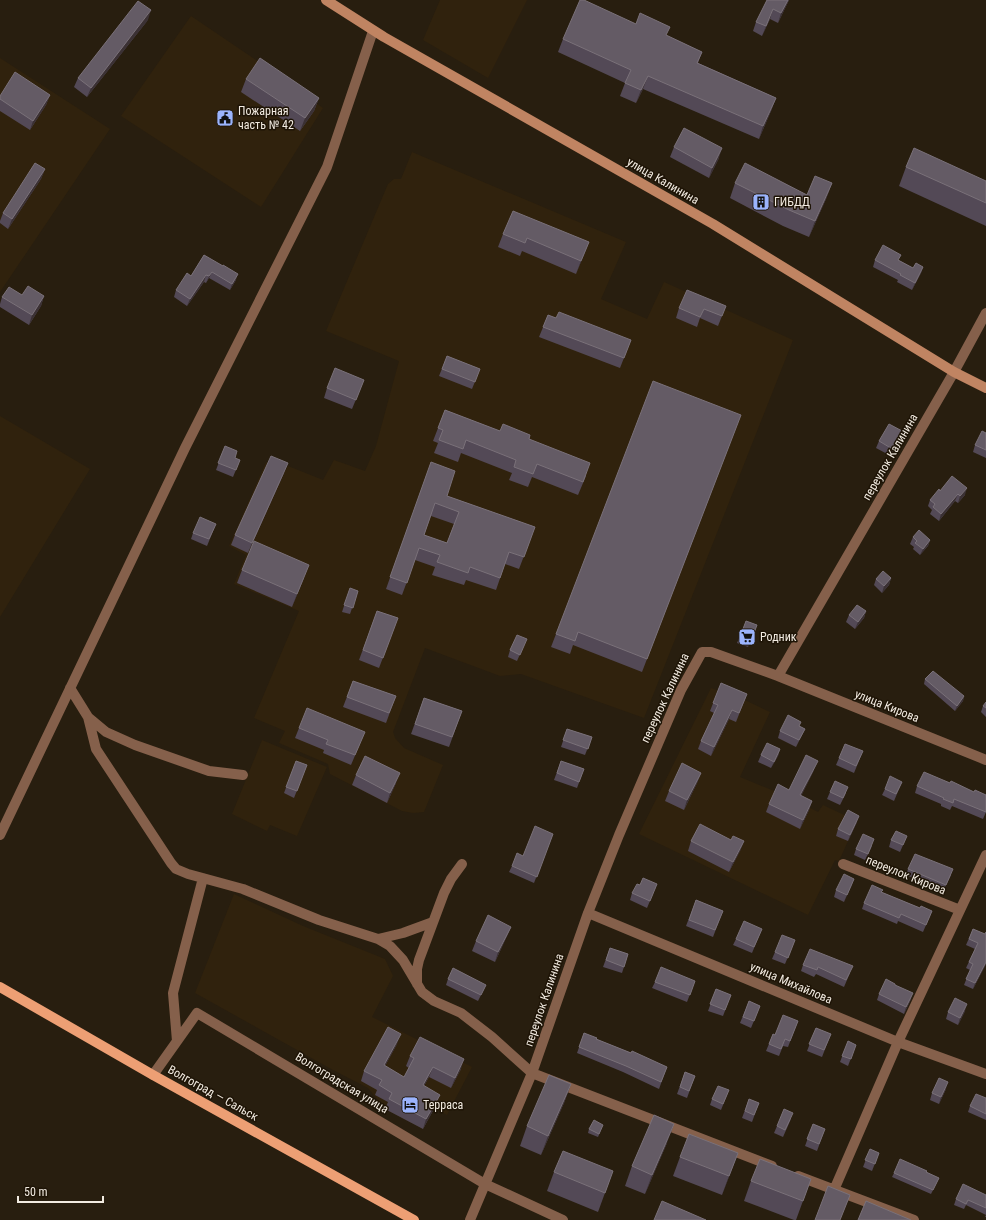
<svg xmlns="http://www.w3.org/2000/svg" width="986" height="1220" font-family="'Roboto Condensed',sans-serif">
  <rect width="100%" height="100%" fill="#281e0f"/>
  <!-- built -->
  <path fill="#30220d" d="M 440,0 L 527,0 L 488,78 L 423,40 Z
    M 191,16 L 259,62 L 323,108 L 261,207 L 121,116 Z
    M 0,58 L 110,129 L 0,292 Z
    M 412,152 L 626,242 L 601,299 L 647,319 L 664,282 L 793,340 L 644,718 L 521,674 L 500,676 L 425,648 L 393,732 L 395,738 L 404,748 L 443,765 L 424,812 L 413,813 L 402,811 L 330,774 L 328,764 L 279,743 L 285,731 L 254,718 L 299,611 L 234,584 L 246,555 L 229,546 L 266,462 L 285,471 L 288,466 L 323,480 L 334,460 L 365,471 L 376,446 L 399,361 L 326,331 L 388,184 L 394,179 L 401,179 Z
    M 0,416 L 90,469 L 0,617 Z
    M 711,688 L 747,701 L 770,712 L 740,777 L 786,796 L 818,812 L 823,805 L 857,821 L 839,861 L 835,860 L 808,915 L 639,834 Z
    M 262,740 L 327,767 L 297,836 L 270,825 L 267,831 L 232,814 Z
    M 234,894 L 303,926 L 385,959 L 393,976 L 372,1017 L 472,1067 L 447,1115 L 434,1108 L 423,1129 L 385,1109 L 368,1088 L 333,1070 L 195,993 Z"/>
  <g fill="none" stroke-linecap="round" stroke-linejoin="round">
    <!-- street -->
    <path stroke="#85604b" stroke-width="10" d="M 778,676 L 986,760
      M 70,688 L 88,717 L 106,732 L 135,745 L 209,771 L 243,775
      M 88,717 L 96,749 L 171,863 L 176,869 L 188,874 L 243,889 L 319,920 L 378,939 L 390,946 L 403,960 L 422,992 L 434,1001 L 461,1013 L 492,1037 L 532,1073 L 772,1166
      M 0,835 L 185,448 L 327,167 L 373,31
      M 843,864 L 960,910
      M 588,913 L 898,1042 L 986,1074
      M 378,939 L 403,933 L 433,922
      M 417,984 L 417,969 L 419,960 L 444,893 L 451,879 L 462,864
      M 177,1041 L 173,993 L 203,878
      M 153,1075 L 197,1013 L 485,1184 L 563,1220
      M 798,1176 L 914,1220
      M 834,1190 L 898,1042 L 986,855
      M 470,1220 L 532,1073 L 588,913 L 619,835 L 681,690 L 702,652 L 711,652 L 778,676 L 954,372 L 986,313"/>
    <!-- secondary -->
    <path stroke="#c08462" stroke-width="10" d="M 326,0 L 384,37 L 713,224 L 954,372 L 986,388"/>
    <!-- primary -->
    <path stroke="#ed9f74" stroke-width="10" d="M 0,987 L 153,1075 L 414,1220"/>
  </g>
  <!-- wall -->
  <path fill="#534956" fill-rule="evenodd" d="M 767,0 L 789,0 L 778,23 L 770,19 L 762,36 L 753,31 L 756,22 Z
    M 148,20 L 87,97 L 74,87 L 78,78 Z
    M 636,24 L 667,36 L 702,52 L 698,63 L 776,98 L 771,111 L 759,139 L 643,89 L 636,103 L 620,96 L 625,83 L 558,52 L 563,39 Z
    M 246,79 L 319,98 L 314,111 L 300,131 L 241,92 Z
    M 50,95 L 46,105 L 30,130 L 0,111 L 0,96 Z
    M 674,147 L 719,158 L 709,178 L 670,157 Z
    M 906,167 L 986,181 L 986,226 L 899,186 Z
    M 45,169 L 41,179 L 8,229 L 0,223 L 0,221 L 3,213 Z
    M 735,183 L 807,195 L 832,183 L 826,199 L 809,237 L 783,226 L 730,198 Z
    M 503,234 L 589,242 L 576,274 L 522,251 L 520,256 L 498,247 Z
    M 204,255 L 236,280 L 230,290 L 209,278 L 206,283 L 204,282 L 187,306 L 174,297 L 176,290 L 191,276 Z
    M 875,260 L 898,260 L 913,268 L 923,267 L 921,273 L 912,290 L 897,282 L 898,280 L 873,267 Z
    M 22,295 L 44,296 L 41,306 L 29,325 L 0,307 L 0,304 L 2,297 Z
    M 726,306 L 718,326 L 700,318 L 697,327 L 676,318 L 679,308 Z
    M 548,315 L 556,318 L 631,340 L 620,368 L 539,337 Z
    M 447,356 L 480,369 L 472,389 L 439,376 Z
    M 364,380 L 352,409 L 324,398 L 327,388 Z
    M 445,410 L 500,431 L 529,439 L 586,476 L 578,495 L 532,477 L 528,487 L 509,480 L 512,473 L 461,453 L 458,462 L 434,453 L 438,443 L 433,441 Z
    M 736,428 L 642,672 L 573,645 L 570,654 L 551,647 L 556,634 Z
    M 986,433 L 986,458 L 973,452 L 975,445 Z
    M 901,439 L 891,456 L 876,448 L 879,441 Z
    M 225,446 L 235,458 L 240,460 L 233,477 L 216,470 Z
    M 431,462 L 447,496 L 535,527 L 519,569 L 505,564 L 496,590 L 466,580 L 464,585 L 432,575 L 435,567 L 415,560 L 402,595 L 386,589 ZM 431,516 L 454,524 L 447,543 L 424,535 Z
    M 284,473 L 248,553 L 231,545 L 235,535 Z
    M 940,491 L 965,495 L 958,503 L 955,501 L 939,521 L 930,514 L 932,510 L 928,506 L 930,500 Z
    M 216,524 L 207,546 L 191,539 L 193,533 Z
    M 913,537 L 930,540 L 928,546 L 920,555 L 913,549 L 914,547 L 910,544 Z
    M 242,570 L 304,578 L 292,607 L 237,583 Z
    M 891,578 L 889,585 L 882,593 L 874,585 L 876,579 Z
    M 350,588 L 358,591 L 350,614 L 342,612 Z
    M 377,611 L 398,618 L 379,668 L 359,660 Z
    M 866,611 L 864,618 L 855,629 L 846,622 L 849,615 Z
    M 746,621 L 757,625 L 748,647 L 737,643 Z
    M 524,645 L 517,661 L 508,657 L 510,650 Z
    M 925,679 L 964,696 L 963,701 L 955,711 L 924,684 Z
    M 353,681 L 396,696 L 386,723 L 343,707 Z
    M 721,683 L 747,694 L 736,722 L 729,719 L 711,756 L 698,749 L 701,741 L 714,713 L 710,711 Z
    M 424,698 L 462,711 L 449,747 L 411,734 Z
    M 986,702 L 986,717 L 981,712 L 983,706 Z
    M 800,726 L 805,729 L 796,747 L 778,738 L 780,731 Z
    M 299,728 L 365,732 L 351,765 L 323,753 L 324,750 L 295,738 Z
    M 567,729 L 592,737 L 585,755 L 561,747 Z
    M 780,749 L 778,756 L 771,768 L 758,762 L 761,755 Z
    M 863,751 L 854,773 L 836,765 L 839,758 Z
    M 296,761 L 307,765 L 294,798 L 284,793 Z
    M 561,761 L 584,769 L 577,788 L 554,780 Z
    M 814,770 L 801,796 L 812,801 L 809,810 L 800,829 L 766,812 L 769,804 L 789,790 Z
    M 701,773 L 697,783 L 684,810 L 665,801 L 669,791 Z
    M 356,775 L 396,783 L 387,803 L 352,785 Z
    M 902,782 L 894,801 L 882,795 L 885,789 Z
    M 950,783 L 974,792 L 986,795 L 986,812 L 983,819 L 952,806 L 950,810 L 941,806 L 941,804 L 915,793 L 917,786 Z
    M 830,792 L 846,793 L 840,805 L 827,799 Z
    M 857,822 L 848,841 L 836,836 L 838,829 Z
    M 553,834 L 534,883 L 509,872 L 512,866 L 523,856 Z
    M 907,836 L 900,852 L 889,847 L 891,840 Z
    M 731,840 L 744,841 L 740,851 L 729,872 L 688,851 L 691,841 Z
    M 872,846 L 865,860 L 854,855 L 856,849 Z
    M 908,869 L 951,875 L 943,891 L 906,875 Z
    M 854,879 L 844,902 L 834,897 L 836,890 Z
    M 657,884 L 647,908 L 630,900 L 632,893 L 640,885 Z
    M 881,892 L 920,908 L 932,911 L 923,932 L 898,921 L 897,924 L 862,909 L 864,903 Z
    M 696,900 L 723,911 L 713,937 L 686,926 Z
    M 511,927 L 507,936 L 495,962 L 472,951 L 476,941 Z
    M 762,929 L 752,953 L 733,945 L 736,939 Z
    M 973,929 L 986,964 L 973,989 L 964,985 L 970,970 L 966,968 L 975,949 L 966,945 Z
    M 795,940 L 785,964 L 772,959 L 775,952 Z
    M 610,948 L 628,954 L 622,973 L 603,967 Z
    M 803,965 L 850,973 L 844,987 L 816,974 L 814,977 L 801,971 Z
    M 448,979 L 486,985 L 478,1001 L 446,985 Z
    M 695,981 L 687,1002 L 652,988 L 655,982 Z
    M 895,985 L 911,999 L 904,1014 L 877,1000 L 879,994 Z
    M 716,989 L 731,995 L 723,1016 L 708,1011 Z
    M 749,1001 L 760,1006 L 751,1028 L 740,1023 Z
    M 965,1011 L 958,1025 L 946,1019 L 948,1012 Z
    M 798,1021 L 788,1047 L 783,1046 L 779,1056 L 766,1051 L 773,1034 L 775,1035 Z
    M 816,1028 L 831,1034 L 822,1057 L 807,1051 Z
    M 584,1033 L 596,1039 L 667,1067 L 659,1089 L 623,1072 L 577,1053 Z
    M 848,1041 L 856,1045 L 848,1066 L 840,1062 Z
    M 397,1044 L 385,1066 L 404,1077 L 409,1068 L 406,1066 L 410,1056 L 461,1069 L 451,1088 L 429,1077 L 424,1086 L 436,1105 L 423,1129 L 385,1109 L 388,1102 L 375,1095 L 377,1090 L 361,1081 L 364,1071 Z
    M 685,1072 L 695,1076 L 687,1098 L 677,1094 Z
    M 571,1084 L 564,1103 L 541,1155 L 520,1146 L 527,1126 Z
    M 946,1089 L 939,1104 L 930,1100 L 932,1093 Z
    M 729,1090 L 721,1110 L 710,1105 L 712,1099 Z
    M 986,1098 L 986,1120 L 968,1112 L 970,1106 Z
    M 749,1099 L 759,1103 L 752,1122 L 742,1118 Z
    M 791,1119 L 783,1137 L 774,1133 L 777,1126 Z
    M 813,1124 L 825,1129 L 817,1151 L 805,1146 Z
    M 603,1125 L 598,1137 L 588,1133 L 589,1129 Z
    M 667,1143 L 645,1194 L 625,1186 L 632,1166 Z
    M 870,1149 L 879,1153 L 872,1171 L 863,1167 Z
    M 738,1153 L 722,1195 L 673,1176 L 680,1157 Z
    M 613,1171 L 598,1212 L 547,1191 L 554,1172 Z
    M 926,1172 L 939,1178 L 931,1194 L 892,1177 L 894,1173 Z
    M 811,1179 L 796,1220 L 794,1220 L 744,1201 L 751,1181 Z
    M 986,1195 L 986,1217 L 985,1217 L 986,1215 L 966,1205 L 964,1209 L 954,1205 L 956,1199 Z"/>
  <!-- shaded-wall -->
  <path fill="#3b3134" d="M 788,0 L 789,0 L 778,23 L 781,13 Z
    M 773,9 L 770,19 L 762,36 L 766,26 Z
    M 151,10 L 148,20 L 87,97 L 91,88 Z
    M 648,76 L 643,89 L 636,103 L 641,90 Z
    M 50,95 L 46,105 L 30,130 L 33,121 Z
    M 319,98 L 314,111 L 300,131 L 305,118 Z
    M 776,98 L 771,111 L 759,139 L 763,126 Z
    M 722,148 L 719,158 L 709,178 L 712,168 Z
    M 45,169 L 41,179 L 8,229 L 12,219 Z
    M 832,183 L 826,199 L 809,237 L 815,221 Z
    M 589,242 L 584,255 L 576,274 L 581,261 Z
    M 923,267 L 921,273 L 912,290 L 915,283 Z
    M 212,272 L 209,278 L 206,283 L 209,276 Z
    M 238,274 L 236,280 L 230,290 L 232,284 Z
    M 206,275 L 204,282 L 187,306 L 190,299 Z
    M 44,296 L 41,306 L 29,325 L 32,315 Z
    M 904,432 L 901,439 L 891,456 L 894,450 Z
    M 288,463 L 284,473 L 248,553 L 252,543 Z
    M 967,488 L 965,495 L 958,503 L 960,496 Z
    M 958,494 L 955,501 L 939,521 L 941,514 Z
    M 930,540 L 928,546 L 920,555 L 923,549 Z
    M 309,565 L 304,578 L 292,607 L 297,594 Z
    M 891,578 L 889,585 L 882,593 L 884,586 Z
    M 866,611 L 864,618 L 855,629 L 858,622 Z
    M 964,696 L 963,701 L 955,711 L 957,706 Z
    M 732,710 L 729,719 L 711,756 L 714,747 Z
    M 780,749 L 778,756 L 771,768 L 774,762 Z
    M 818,761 L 814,770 L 797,804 L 800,795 Z
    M 400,773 L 396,783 L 387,803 L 390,793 Z
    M 701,773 L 697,783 L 684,810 L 687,800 Z
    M 812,801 L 809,810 L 800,829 L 803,820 Z
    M 859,816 L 857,822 L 848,841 L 850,835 Z
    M 744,841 L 740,851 L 729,872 L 733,862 Z
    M 854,879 L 852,885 L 844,902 L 847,895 Z
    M 511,927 L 507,936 L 495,962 L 498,952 Z
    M 986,962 L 986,964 L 973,989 L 975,983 Z
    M 913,993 L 911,999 L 904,1014 L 906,1007 Z
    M 967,1004 L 965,1011 L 958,1025 L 960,1018 Z
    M 401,1034 L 397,1044 L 380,1075 L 384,1065 Z
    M 464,1059 L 461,1069 L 451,1088 L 455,1078 Z
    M 433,1067 L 429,1077 L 419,1095 L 423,1085 Z
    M 948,1082 L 946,1089 L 939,1104 L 941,1097 Z
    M 571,1084 L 564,1103 L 541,1155 L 548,1136 Z
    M 440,1095 L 436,1105 L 423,1129 L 426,1119 Z
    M 674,1124 L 667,1143 L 645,1194 L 652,1175 Z
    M 738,1153 L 731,1172 L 722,1195 L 729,1176 Z"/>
  <!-- building -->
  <path fill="#645b65" stroke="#7a7179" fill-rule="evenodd" d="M 580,0 L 584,0 L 636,24 L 640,13 L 670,27 L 666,35 L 702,52 L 697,63 L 776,98 L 763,126 L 648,76 L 641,90 L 625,83 L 631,70 L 563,39 Z
    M 767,0 L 788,0 L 781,13 L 773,9 L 766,26 L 756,22 Z
    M 138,1 L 151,10 L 91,88 L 78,78 Z
    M 260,58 L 319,98 L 305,118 L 246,79 Z
    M 15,72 L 50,95 L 33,121 L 0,99 L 0,96 Z
    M 684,128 L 722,148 L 712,168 L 674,147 Z
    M 914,148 L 986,181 L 986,203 L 906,167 Z
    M 35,163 L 45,169 L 12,219 L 3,213 Z
    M 745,163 L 807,195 L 815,176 L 832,183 L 815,221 L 789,210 L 735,183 Z
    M 513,211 L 589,242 L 581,261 L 527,238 L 525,243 L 503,234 Z
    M 883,245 L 901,255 L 898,260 L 913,268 L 916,263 L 923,267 L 915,283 L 900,275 L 901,274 L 875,260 Z
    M 204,255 L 223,266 L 223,265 L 238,274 L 232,284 L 212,272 L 209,276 L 206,275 L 190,299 L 176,290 L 187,273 L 191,276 Z
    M 28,286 L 44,296 L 32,315 L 2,297 L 9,287 L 22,295 Z
    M 687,290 L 726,306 L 722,316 L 704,309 L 700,317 L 679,308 Z
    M 559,312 L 631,340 L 624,358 L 543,327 L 548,315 L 556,318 Z
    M 447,356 L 480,369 L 475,382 L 442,369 Z
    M 335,368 L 364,380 L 356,400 L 327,388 Z
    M 653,381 L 741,415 L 647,659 L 578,632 L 575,641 L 556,634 Z
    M 445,410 L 500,431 L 503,424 L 530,435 L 529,439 L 590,463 L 583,482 L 537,464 L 533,474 L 514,467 L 516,460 L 466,440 L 463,449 L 439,440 L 443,430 L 438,428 Z
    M 889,424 L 904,432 L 894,450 L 879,441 Z
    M 982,431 L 986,433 L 986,450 L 975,445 Z
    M 225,446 L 237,451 L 235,458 L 240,460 L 236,470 L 218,463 Z
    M 271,456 L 288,463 L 252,543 L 235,535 Z
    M 431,462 L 455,471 L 447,496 L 535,527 L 524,557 L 509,552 L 500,578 L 470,567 L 468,573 L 437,562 L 440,555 L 419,548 L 407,583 L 390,577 ZM 435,503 L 459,512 L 447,543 L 424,535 Z
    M 952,476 L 967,488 L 960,496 L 958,494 L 941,514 L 933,507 L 935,504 L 930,500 L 939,489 L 940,491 Z
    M 200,517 L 216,524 L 209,539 L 193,533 Z
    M 919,530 L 930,540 L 923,549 L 915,543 L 917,541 L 913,537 Z
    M 254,541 L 309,565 L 297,594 L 242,570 Z
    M 883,571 L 891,578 L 884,586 L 876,579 Z
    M 350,588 L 358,591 L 353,608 L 344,605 Z
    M 857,605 L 866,611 L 858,622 L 849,615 Z
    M 377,611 L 398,618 L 383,658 L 363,650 Z
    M 746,621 L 757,625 L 751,641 L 740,637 Z
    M 517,635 L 527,639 L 520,655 L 510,650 Z
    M 933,671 L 964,696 L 957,706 L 925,679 Z
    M 353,681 L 396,696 L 389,713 L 347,697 Z
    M 721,683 L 747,694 L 739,713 L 732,710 L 714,747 L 701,741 L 718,705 L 713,703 Z
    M 424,698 L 462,711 L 452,737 L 415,724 Z
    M 986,702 L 986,708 L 983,706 Z
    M 307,708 L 365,732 L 355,755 L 326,744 L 328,740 L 299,728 Z
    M 788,715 L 801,722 L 799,726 L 805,729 L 799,740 L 780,731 Z
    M 567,729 L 592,737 L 588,749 L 563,740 Z
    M 767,743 L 780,749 L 774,762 L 761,755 Z
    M 845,744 L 863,751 L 856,766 L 839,758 Z
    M 806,755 L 818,761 L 800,795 L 812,801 L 803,820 L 769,804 L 778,784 L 789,790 Z
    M 365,756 L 400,773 L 390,793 L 356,775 Z
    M 296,761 L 307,765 L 297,791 L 286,787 Z
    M 561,761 L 584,769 L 579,782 L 557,773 Z
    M 682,763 L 701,773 L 687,800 L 669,791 Z
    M 924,772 L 950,783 L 951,781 L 974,792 L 975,790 L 986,795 L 986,812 L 954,799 L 953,803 L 943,799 L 944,798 L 917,786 Z
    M 890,776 L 902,782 L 896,794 L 885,789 Z
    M 835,781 L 848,787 L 843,798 L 830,792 Z
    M 848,810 L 859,816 L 850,835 L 838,829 Z
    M 700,824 L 731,840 L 733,836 L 744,841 L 733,862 L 691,841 Z
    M 535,826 L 553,834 L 537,877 L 512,866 L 517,853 L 523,856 Z
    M 896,831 L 907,836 L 903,845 L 891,840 Z
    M 863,834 L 874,839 L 868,854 L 856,849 Z
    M 915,854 L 953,869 L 946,885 L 908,869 Z
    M 844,874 L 854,879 L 847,895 L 836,890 Z
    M 643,878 L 657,884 L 650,901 L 632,893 L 637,884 L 640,885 Z
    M 872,885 L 883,890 L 881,892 L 920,908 L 921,906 L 932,911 L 926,925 L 901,914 L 899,918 L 864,903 Z
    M 696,900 L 723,911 L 715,930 L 689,920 Z
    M 488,915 L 511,927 L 498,952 L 476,941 Z
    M 744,921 L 762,929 L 754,947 L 736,939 Z
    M 973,929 L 985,934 L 986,932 L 986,962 L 975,983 L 966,979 L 973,964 L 969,962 L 978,943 L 969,939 Z
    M 782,935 L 795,940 L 788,958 L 775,952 Z
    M 610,948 L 628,954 L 624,967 L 606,960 Z
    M 810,949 L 853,966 L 846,980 L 818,967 L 817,970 L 803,965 Z
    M 661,967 L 695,981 L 690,995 L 655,982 Z
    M 453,968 L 486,985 L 481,995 L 448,979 Z
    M 886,979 L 895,984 L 895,985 L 913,993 L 906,1007 L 879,994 Z
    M 716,989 L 731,995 L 725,1010 L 710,1004 Z
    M 955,998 L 967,1004 L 960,1018 L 948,1012 Z
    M 749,1001 L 760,1006 L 754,1021 L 743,1017 Z
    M 783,1015 L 798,1021 L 790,1041 L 785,1039 L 781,1049 L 769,1044 L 773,1034 L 775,1035 Z
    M 388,1027 L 401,1034 L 384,1065 L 404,1077 L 414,1058 L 410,1056 L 420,1037 L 464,1059 L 455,1078 L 433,1067 L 423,1085 L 440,1095 L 426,1119 L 389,1099 L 392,1093 L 379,1085 L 382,1080 L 364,1071 Z
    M 816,1028 L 831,1034 L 824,1050 L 809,1044 Z
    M 584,1033 L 597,1038 L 596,1039 L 631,1053 L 632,1051 L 667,1067 L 661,1082 L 626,1066 L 579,1047 Z
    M 848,1041 L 856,1045 L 851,1059 L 842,1056 Z
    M 685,1072 L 695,1076 L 689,1091 L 680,1087 Z
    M 549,1075 L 571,1084 L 548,1136 L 527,1126 Z
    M 939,1078 L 948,1082 L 941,1097 L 932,1093 Z
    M 718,1086 L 729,1090 L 723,1104 L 712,1099 Z
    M 976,1094 L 986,1098 L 986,1114 L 970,1106 Z
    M 749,1099 L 759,1103 L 754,1115 L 745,1111 Z
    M 784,1109 L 793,1113 L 785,1130 L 777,1126 Z
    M 654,1115 L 674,1124 L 652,1175 L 632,1166 Z
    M 594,1120 L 603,1125 L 599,1134 L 589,1129 Z
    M 813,1124 L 825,1129 L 819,1144 L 807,1139 Z
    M 689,1134 L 738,1153 L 729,1176 L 680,1157 Z
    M 870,1149 L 879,1153 L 875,1164 L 865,1160 Z
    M 563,1151 L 613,1171 L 605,1193 L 554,1172 Z
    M 760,1159 L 811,1179 L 803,1201 L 751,1181 Z
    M 900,1159 L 927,1171 L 926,1172 L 939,1178 L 933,1190 L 894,1173 Z
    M 963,1184 L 986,1195 L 986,1208 L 968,1200 L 966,1204 L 956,1199 Z
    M 828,1186 L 850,1195 L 840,1220 L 815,1220 Z
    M 662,1201 L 706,1220 L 654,1220 Z
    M 866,1201 L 911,1220 L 858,1220 Z"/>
  <!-- icons -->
  <defs>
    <g id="civic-square" transform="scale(0.9)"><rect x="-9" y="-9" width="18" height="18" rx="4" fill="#9bb4fd" stroke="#1e1406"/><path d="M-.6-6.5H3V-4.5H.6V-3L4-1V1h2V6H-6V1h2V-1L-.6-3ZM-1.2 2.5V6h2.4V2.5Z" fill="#111"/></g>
    <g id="building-square" transform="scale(0.9)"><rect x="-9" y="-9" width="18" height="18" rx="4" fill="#9bb4fd" stroke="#1e1406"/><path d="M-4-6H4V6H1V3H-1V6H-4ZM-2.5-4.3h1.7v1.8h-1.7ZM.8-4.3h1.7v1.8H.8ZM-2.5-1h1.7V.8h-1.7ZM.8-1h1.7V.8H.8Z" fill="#111"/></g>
    <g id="supermarket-square" transform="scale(0.9)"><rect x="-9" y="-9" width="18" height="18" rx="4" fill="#9bb4fd" stroke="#1e1406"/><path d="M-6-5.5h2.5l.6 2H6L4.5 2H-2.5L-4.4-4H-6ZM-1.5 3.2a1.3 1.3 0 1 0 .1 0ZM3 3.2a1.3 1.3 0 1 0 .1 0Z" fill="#111"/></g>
    <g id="hotel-square" transform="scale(0.9)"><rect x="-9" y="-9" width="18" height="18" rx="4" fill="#9bb4fd" stroke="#1e1406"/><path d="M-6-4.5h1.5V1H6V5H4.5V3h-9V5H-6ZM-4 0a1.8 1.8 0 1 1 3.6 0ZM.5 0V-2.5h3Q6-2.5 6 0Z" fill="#111"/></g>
  </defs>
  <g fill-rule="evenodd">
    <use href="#civic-square" x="225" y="118"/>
    <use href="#building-square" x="761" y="202"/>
    <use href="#supermarket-square" x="747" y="637"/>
    <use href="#hotel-square" x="410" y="1105"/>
  </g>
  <g text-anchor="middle" stroke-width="3" stroke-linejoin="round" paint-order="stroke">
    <!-- poi labels -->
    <g font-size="12" fill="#f2ebe1" stroke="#1e1406" text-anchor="start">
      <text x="238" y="115">Пожарная<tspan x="238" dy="14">часть № 42</tspan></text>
      <text x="774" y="206">ГИБДД</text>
      <text x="760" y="641">Родник</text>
      <text x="423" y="1109">Терраса</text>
    </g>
    <!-- street labels -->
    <g font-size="12" fill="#f2ebe1" stroke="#1e1406">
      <text transform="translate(663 181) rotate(30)" y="4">улица Калинина</text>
      <text transform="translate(890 457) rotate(-60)" y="4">переулок Калинина</text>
      <text transform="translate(665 698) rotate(-65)" y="4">переулок Калинина</text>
      <text transform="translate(887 706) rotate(22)" y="4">улица Кирова</text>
      <text transform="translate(906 875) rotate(22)" y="4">переулок Кирова</text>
      <text transform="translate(791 983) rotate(23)" y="4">улица Михайлова</text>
      <text transform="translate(544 1000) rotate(-71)" y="4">переулок Калинина</text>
      <text transform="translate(342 1083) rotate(31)" y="4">Волгоградская улица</text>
      <text transform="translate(213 1093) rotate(29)" y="4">Волгоград — Сальск</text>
    </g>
  </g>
  <!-- scale -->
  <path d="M18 1196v6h85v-6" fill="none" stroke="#f2ebe1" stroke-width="2"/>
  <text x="24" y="1196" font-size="12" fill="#f2ebe1" stroke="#1e1406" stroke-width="3" paint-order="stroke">50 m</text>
</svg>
